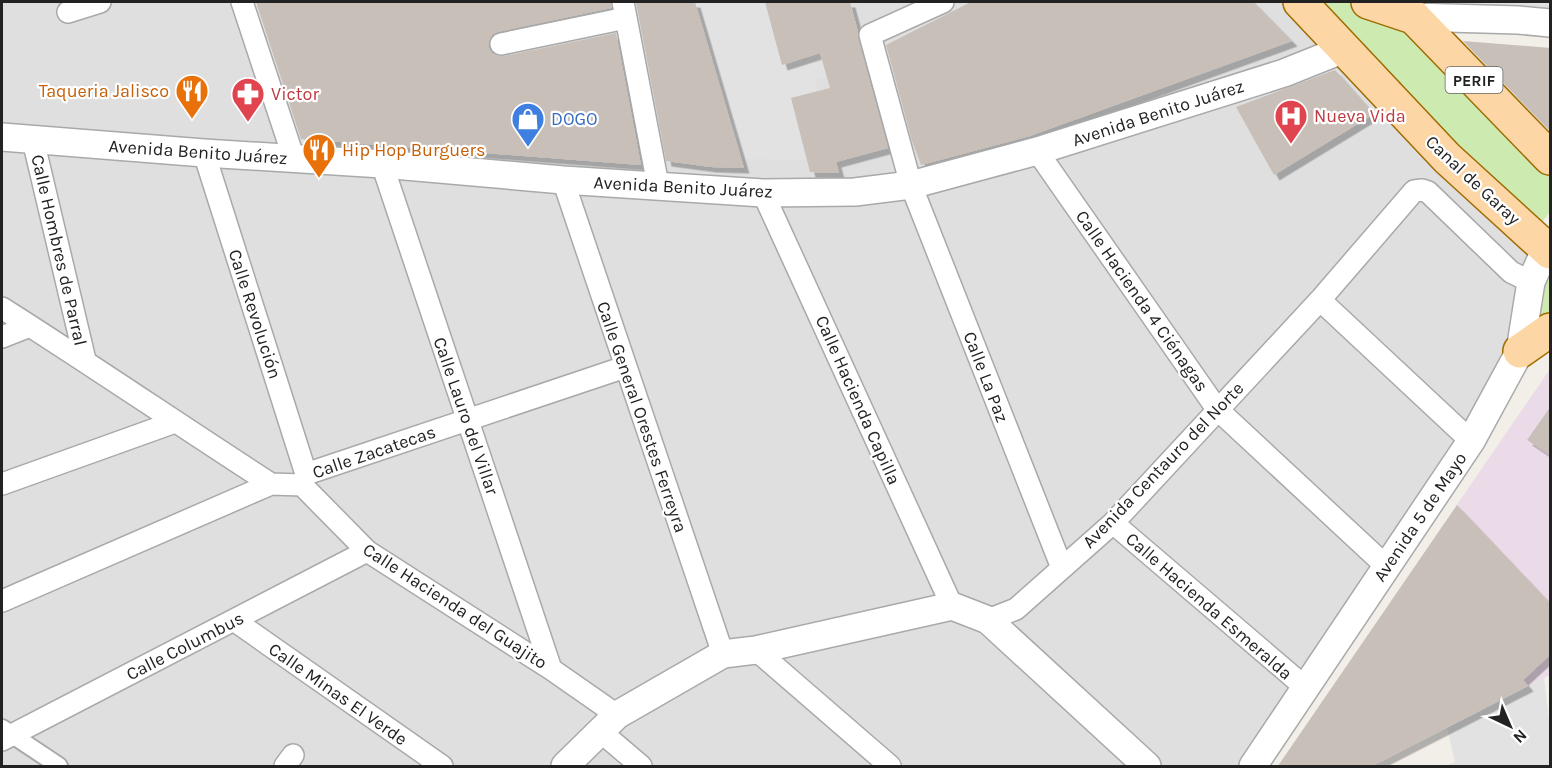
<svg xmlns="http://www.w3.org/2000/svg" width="1552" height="768" font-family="Karla,sans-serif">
  <defs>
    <filter id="shadow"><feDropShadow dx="5.5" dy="5.5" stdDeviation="0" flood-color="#0004"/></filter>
  </defs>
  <rect width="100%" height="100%" fill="#f2efe9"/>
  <!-- residential -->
  <path fill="#e0dfdf" d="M 2,2 L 1550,2 L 1550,12 L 1337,40 L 1025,149 L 911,177 L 760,187 L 2,130 Z
    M 1343,55 L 1533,240 L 1517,349 L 1244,766 L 2,766 L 2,137 L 856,194 Z"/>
  <!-- industrial -->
  <path fill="#ebdbe8" d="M 1550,369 L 1550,675 L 1372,766 L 1278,766 Z"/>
  <!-- grass -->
  <path fill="#cdebb0" d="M 1304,2 L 1384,2 L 1550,162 L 1550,212 L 1534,232 Z
    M 1550,258 L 1550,329 L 1531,341 Z"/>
  <!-- parking -->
  <path fill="#e2e2e2" d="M 695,2 L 765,2 L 782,65 L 860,41 L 867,64 L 815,80 L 817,91 L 791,98 L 807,160 L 741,159 Z
    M 1444,2 L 1550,2 L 1550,5 L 1514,3 L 1446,4 Z
    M 1544,678 L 1550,730 L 1550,766 L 1446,766 L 1455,762 L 1447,728 Z"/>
  <!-- building -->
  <path fill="#c7bfb8" filter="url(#shadow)" d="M 256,2 L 611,2 L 611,8 L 498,32 L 492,35 L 488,46 L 492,53 L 498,56 L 504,56 L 616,33 L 641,165 L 301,139 Z
    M 636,2 L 695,2 L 744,168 L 711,167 L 666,161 Z
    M 765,2 L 850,2 L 858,32 L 858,38 L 888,148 L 836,162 L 839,173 L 810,172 L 791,98 L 830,88 L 820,53 L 782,65 Z
    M 971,2 L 1254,2 L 1292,41 L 1030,136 L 921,165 L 912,141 L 886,45 Z
    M 1463,41 L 1551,48 L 1551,132 L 1545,126 Z
    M 1335,70 L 1374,114 L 1274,175 L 1236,107 Z
    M 1551,406 L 1551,456 L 1527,440 Z
    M 1457,505 L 1551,604 L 1551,654 L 1523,680 L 1528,686 L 1372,766 L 1278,766 Z"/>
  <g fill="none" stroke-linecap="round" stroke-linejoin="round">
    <!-- pedestrian casing -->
    <g stroke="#a9a9a9" stroke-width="20">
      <path id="pedestrian" d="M 2,728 L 59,766"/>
    </g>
    <!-- minor casing -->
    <g stroke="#a9a9a9" stroke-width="24">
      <path id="minor" d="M 242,2 L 294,159
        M 623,2 L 658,185
        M 943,2 L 870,35 L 911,185 L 1062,568
        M 68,12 L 100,2
        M 501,44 L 626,18
        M 33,140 L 85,360
        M 1037,151 L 1217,409 L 1387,567
        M 204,153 L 306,474
        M 382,164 L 551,669
        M 563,180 L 723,654
        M 763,193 L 952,606
        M 1320,300 L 1471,441
        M 2,308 C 92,365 181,426 271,484
        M 2,337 L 30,326
        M 2,484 L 175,422
        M 302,485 L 367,551 L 551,669 L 617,715
        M 1113,523 L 1306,688
        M 2,601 L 271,484 L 302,485 L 306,474 L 625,367
        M 988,620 L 1016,609 L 1113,523 L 1320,300 L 1414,191 L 1422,190 L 1428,192 L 1511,272 L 1531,282
        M 235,621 L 442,766
        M 756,650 L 890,766
        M 601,732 L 641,766
        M 2,740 L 367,551
        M 285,766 L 293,755"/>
    </g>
    <!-- tertiary casing -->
    <g stroke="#a9a9a9" stroke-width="30">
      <path id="tertiary" d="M 1413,17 L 1518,20 L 1550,23
        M 2,137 L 204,153 L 382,164 L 563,180 L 763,193 L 855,192 L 911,185 L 1037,151 L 1284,73 L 1344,49
        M 565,766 L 617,715 L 723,654 L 756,650 L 952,606 L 988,620 L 1147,766
        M 1253,766 L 1471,441 L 1520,351 L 1531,282 L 1546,248"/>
    </g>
    <!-- primary casing -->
    <g stroke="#a06b00" stroke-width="36">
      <path id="primary" d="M 1300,2 L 1447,158 L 1550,252
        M 1368,2 L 1413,17
        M 1399,2 L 1550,158
        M 1520,351 L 1550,330"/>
    </g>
    <!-- pedestrian -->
    <use href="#pedestrian" stroke="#fff" stroke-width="16"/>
    <!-- minor -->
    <use href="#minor" stroke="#fff" stroke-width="21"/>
    <!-- tertiary -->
    <use href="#tertiary" stroke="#fff" stroke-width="27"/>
    <!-- primary -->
    <use href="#primary" stroke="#fcd6a4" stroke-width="33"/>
  </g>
  <!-- icons -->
  <defs>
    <g id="restaurant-pin" transform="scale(1.725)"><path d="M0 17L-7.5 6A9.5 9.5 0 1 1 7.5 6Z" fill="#e8710a" stroke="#fff"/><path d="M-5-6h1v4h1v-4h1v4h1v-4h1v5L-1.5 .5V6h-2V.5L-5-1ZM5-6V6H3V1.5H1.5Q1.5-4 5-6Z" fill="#fff"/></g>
    <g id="pharmacy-pin" transform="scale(1.725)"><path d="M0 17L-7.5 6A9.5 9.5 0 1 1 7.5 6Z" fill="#e0444e" stroke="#fff"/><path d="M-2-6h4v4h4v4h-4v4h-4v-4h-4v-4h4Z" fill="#fff"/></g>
    <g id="hospital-pin" transform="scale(1.725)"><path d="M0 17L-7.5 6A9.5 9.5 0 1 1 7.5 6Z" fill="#e0444e" stroke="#fff"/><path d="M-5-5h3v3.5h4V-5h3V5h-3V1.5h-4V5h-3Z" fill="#fff"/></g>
    <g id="shop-pin" transform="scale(1.725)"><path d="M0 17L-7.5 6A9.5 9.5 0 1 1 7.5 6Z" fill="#3f7fe0" stroke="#fff"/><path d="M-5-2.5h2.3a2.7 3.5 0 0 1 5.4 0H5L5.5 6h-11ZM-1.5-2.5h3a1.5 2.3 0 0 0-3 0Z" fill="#fff"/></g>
  </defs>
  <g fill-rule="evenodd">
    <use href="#restaurant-pin" x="192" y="91"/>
    <use href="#pharmacy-pin" x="248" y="94"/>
    <use href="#hospital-pin" x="1291" y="116"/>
    <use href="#shop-pin" x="528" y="119"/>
    <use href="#restaurant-pin" x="319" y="150"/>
  </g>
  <g text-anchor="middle" stroke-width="4.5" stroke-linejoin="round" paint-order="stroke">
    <!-- shield labels -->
    <rect fill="#fff" stroke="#646464" stroke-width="1.5" x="1445.5" y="67" width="57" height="26" rx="4.5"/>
    <g font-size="16" font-weight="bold" fill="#222">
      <text x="1474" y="86">PERIF</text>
    </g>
    <!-- food labels -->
    <g font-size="18" fill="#c56008" stroke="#fff" text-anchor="end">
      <text x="169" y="97">Taqueria Jalisco</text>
      <text x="342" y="156" text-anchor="start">Hip Hop Burguers</text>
    </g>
    <!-- health labels -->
    <g font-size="18" fill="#be3a42" stroke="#fff" text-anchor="start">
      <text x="271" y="100">Victor</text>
      <text x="1314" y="122">Nueva Vida</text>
    </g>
    <!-- street labels -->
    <g font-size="18" fill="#222" stroke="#fff">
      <text transform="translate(1158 113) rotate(-18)" y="6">Avenida Benito Juárez</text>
      <text transform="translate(198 152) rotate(4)" y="6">Avenida Benito Juárez</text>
      <text transform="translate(1473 180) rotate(43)" y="6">Canal de Garay</text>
      <text transform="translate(683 187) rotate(3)" y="6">Avenida Benito Juárez</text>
      <text transform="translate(59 250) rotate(77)" y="6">Calle Hombres de Parral</text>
      <text transform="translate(1142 301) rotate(55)" y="6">Calle Hacienda 4 Ciénagas</text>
      <text transform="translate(255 314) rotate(72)" y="6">Calle Revolución</text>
      <text transform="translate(986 377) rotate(69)" y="6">Calle La Paz</text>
      <text transform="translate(858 400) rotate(66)" y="6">Calle Hacienda Capilla</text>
      <text transform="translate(466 416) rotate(71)" y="6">Calle Lauro del Villar</text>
      <text transform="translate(642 417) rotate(71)" y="6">Calle General Orestes Ferreyra</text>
      <text transform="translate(374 452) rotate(-19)" y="6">Calle Zacatecas</text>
      <text transform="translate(1163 465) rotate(-46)" y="6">Avenida Centauro del Norte</text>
      <text transform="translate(1420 517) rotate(-56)" y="6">Avenida 5 de Mayo</text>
      <text transform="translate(455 606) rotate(33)" y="6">Calle Hacienda del Guajito</text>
      <text transform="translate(1209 606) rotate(41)" y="6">Calle Hacienda Esmeralda</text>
      <text transform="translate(185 646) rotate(-27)" y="6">Calle Columbus</text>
      <text transform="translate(338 694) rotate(35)" y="6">Calle Minas El Verde</text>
    </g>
    <!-- shop labels -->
    <g font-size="18" fill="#366cbe" stroke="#fff" text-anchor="start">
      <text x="551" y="125">DOGO</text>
    </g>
  </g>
  <!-- border -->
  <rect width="1552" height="768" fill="none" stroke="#222222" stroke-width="6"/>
  <!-- north arrow -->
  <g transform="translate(1510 726) rotate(136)" stroke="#ffffff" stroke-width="4.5" paint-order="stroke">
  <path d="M0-4.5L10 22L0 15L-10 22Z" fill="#222222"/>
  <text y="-9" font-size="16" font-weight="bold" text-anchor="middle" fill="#222222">N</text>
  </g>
</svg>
